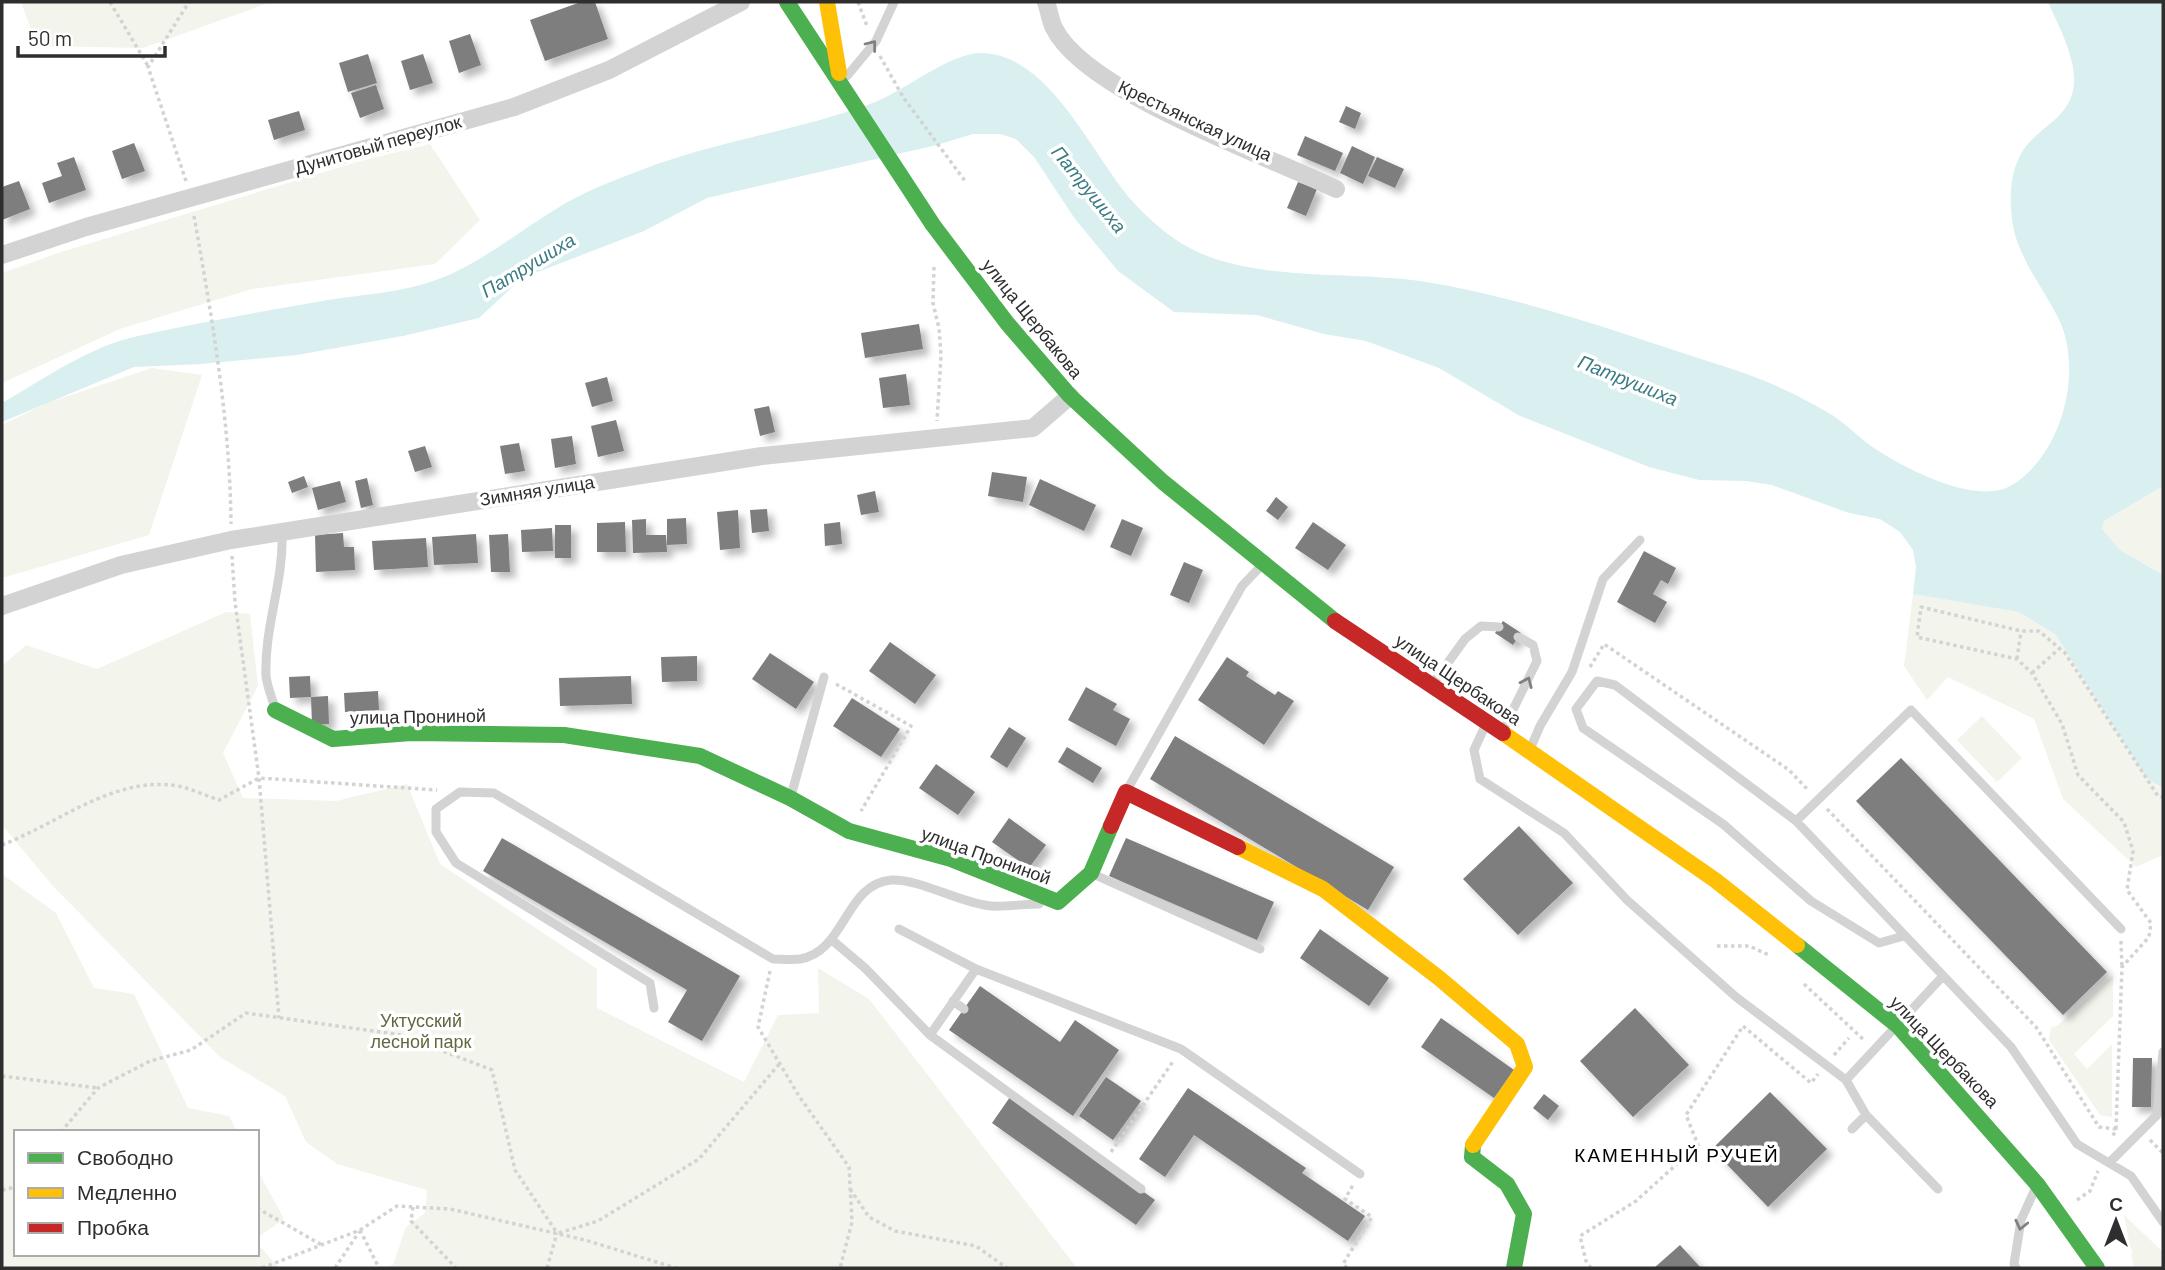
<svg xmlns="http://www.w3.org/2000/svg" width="2165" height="1270" font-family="Barlow,sans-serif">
  <defs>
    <filter id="shadow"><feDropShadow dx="6" dy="6" stdDeviation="3.5" flood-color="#0004"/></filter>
  </defs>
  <rect width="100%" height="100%" fill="#fff"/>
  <!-- green -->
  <path fill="#f3f4ec" d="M 21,2 L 271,2 L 143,48 L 37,46 Z
    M 430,144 L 480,220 L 435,264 L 252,289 L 120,329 L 2,383 L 2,273 L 61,252 L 357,162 Z
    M 152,368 L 202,375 L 149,535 L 2,578 L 2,425 L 47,403 Z
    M 2163,486 L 2163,575 L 2120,550 L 2102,529 L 2104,521 Z
    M 1913,594 L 2019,612 L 2056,635 L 2157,786 L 2163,789 L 2163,855 L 2136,867 L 2063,799 L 2034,719 L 1948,677 L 1927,700 L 1904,666 Z
    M 226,612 L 250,614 L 258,686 L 223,753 L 243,798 L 336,801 L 407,784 L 440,864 L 597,969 L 597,1008 L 744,1082 L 778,1015 L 819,1013 L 818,968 L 869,999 L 1077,1268 L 382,1268 L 393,1265 L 406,1227 L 425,1213 L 427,1190 L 337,1164 L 306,1142 L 285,1096 L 220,1057 L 52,885 L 2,825 L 2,666 L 26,645 L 97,669 Z
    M 1982,716 L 2022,758 L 1997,782 L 1957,740 Z
    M 2,874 L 56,913 L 94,988 L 134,994 L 188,1108 L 229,1116 L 237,1132 L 16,1132 L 16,1254 L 257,1254 L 257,1243 L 279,1268 L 2,1268 Z
    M 2113,975 L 2113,1016 L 2074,1054 L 2087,1069 L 2112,1044 L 2112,1117 L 2100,1115 L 2049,1040 L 2051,1027 L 2057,1026 Z
    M 257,1169 L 284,1219 L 257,1238 Z
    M 2124,1215 L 2163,1252 L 2163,1268 L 2134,1268 Z"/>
  <!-- water -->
  <path fill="#d9eff0" d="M 2048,2 L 2163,2 L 2163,486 L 2104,521 L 2102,529 L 2120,550 L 2163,575 L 2163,789 L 2146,777 L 2056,635 L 2019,612 L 1913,594 L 1916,567 L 1913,550 L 1900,532 L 1880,519 L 1849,513 L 1772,485 L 1746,481 L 1699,480 L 1649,467 L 1520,416 L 1439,368 L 1366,341 L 1324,334 L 1257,315 L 1174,312 L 1118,271 L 1075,219 L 1034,157 L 1016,139 L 1000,134 L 973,134 L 937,145 L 707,198 L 644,231 L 522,278 L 479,318 L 403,336 L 297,355 L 201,364 L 134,367 L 2,422 L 2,403 C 44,379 90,346 138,336 C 201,322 265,311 328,300 C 359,295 394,293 424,284 C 473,270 513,235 556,209 C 582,192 615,180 644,169 C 717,141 796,131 870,104 C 904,92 950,52 982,53 C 1052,55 1093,159 1135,204 C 1150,220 1169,237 1188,247 C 1250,282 1351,271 1420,281 C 1524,297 1626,335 1726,367 C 1761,378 1795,393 1827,412 C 1843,421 1856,435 1871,446 C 1902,467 1976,507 2012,485 C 2061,455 2082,376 2061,324 C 2048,295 2026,269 2016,238 C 2008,210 2007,169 2027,145 C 2041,128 2066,117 2072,94 C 2081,66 2059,27 2048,2 Z"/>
  <!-- building -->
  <path fill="#7e7e7e" filter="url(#shadow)" d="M 581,2 L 595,2 L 608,39 L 545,61 L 530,20 Z
    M 470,34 L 481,65 L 459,73 L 449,41 Z
    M 368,54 L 377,83 L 348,92 L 339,63 Z
    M 423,54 L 433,83 L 410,90 L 401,61 Z
    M 376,85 L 384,109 L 360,118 L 351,93 Z
    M 1346,106 L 1361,113 L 1355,129 L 1339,122 Z
    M 299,111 L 305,130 L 274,140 L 268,120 Z
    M 1305,136 L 1343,153 L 1335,171 L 1297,155 Z
    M 134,143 L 145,171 L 122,179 L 112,151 Z
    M 1352,146 L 1375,157 L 1363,184 L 1340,173 Z
    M 74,157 L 86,190 L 49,203 L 42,183 L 62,176 L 57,163 Z
    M 1377,157 L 1404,169 L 1395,188 L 1368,176 Z
    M 19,181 L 30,209 L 2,220 L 2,187 Z
    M 1298,182 L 1317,189 L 1306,216 L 1287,208 Z
    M 919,324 L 923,349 L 865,358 L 861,333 Z
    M 906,374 L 910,405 L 883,408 L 879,378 Z
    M 607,377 L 613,401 L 592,407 L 585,383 Z
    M 769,406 L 775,432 L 760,436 L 754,409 Z
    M 616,420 L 624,451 L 598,457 L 591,426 Z
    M 572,436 L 576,464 L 555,468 L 551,439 Z
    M 519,443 L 525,471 L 505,474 L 500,446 Z
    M 425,446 L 432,467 L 415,472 L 408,451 Z
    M 992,472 L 1027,477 L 1023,502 L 988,496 Z
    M 304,476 L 308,487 L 292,493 L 288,482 Z
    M 367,478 L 373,505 L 361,508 L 355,481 Z
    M 1040,479 L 1096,505 L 1084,531 L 1029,505 Z
    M 340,481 L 346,502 L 318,510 L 312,488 Z
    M 875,491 L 879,512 L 861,515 L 857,495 Z
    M 1276,497 L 1288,507 L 1278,520 L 1266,511 Z
    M 767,509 L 769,531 L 752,533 L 750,510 Z
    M 738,510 L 740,548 L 720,550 L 717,512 Z
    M 686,518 L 687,544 L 667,545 L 667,519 Z
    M 646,519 L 646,535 L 666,535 L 667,552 L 633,553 L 632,520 Z
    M 1122,519 L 1143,528 L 1131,556 L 1110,547 Z
    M 625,522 L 626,552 L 597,552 L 597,523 Z
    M 840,522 L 842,544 L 825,546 L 824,524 Z
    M 1313,522 L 1346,545 L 1328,570 L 1295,548 Z
    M 555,525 L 571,525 L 571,558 L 555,558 Z
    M 552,528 L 553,551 L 522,552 L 521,530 Z
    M 343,533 L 344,547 L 354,547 L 355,570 L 316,572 L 315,535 Z
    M 476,534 L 478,563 L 434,565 L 432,537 Z
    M 508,534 L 510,572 L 491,572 L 489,535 Z
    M 426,538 L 428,567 L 374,570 L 372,541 Z
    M 1644,551 L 1676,568 L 1668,584 L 1661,580 L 1653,594 L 1667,602 L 1655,623 L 1617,602 Z
    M 1184,562 L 1203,570 L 1189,603 L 1170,595 Z
    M 1503,621 L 1521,633 L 1513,645 L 1495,633 Z
    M 890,642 L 936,675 L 915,704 L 869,671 Z
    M 770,653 L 814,682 L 796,709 L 752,679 Z
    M 697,656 L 697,681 L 662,682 L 661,657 Z
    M 1227,657 L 1249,672 L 1246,676 L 1275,695 L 1278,691 L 1294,701 L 1264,745 L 1198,700 Z
    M 310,676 L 311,697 L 328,696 L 329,724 L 312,725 L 311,697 L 290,698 L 289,677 Z
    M 631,676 L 632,704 L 560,706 L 559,678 Z
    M 1086,687 L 1117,704 L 1113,710 L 1130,719 L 1116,746 L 1068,720 Z
    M 378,691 L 379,710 L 345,712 L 344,693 Z
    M 852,698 L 900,729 L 881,757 L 833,726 Z
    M 1009,727 L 1026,738 L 1007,768 L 990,757 Z
    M 1175,736 L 1394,867 L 1368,910 L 1150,779 Z
    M 1067,747 L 1102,768 L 1093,783 L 1058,762 Z
    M 1901,758 L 2107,972 L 2063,1015 L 1856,801 Z
    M 936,764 L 975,792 L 958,815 L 919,788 Z
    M 1009,818 L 1046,845 L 1029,868 L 992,842 Z
    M 1519,826 L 1573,883 L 1518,935 L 1463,879 Z
    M 502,838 L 740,976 L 702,1041 L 668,1022 L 687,990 L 483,871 Z
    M 1126,838 L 1274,902 L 1257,940 L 1109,876 Z
    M 1320,929 L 1389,978 L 1369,1006 L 1300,958 Z
    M 980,986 L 1060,1042 L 1075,1020 L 1119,1050 L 1073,1116 L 949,1030 Z
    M 1635,1008 L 1689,1065 L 1633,1117 L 1580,1061 Z
    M 1441,1018 L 1514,1070 L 1494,1098 L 1421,1047 Z
    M 2133,1058 L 2152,1058 L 2151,1107 L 2132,1107 Z
    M 1106,1077 L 1141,1101 L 1113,1140 L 1079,1116 Z
    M 1188,1088 L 1306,1168 L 1302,1173 L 1365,1216 L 1348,1241 L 1194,1135 L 1165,1177 L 1139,1159 Z
    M 1770,1092 L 1827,1149 L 1768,1207 L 1712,1149 Z
    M 1544,1094 L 1559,1106 L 1548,1120 L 1533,1108 Z
    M 1010,1097 L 1155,1200 L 1136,1225 L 992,1123 Z
    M 1680,1245 L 1701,1268 L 1654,1268 Z"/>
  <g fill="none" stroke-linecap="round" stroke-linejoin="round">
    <!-- path -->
    <path stroke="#d3d3d3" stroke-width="3.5" stroke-dasharray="3.5 3.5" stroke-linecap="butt" d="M 110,2 L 148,66
      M 858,2 L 867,26
      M 880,56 L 903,97 L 965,181
      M 186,181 L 148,67 L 189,2
      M 194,216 C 212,318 230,420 231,524
      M 934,267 L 933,303 L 939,328 L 941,356 L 937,421
      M 232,556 L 235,602 L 259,778 L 279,1018
      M 2017,659 L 2021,631
      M 1590,667 L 1604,644 L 1789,770 L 1809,791
      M 2032,673 L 2060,648
      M 836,684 L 911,726 L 861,811
      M 1827,809 L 2036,1027 L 2099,1127 L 2116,1129 L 2112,1138
      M 2,845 C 57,824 115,775 178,786 C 192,789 206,796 219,800 L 259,778 L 437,790
      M 2121,941 L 2122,967
      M 1717,946 L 1749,946 L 1769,955
      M 770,971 L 758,1027 L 799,1096 L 849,1167 L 852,1222 L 840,1268
      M 1804,984 L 1865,1041
      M 1834,1055 L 1849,1038
      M 2,1076 L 98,1088
      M 2116,1129 L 2122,967 L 2149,937 L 2151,923 L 2127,890 L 2133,851 L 2124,822 L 2078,775 L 2062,724 L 2032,673 L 2017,659 L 1917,637 L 1921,607 L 2021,631 L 2039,631 L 2065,653 L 2158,796 L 2163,797
      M 61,1132 L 98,1088 L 150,1061 L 191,1050 L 246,1013 L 401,1035 L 492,1070 L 515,1170 L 557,1233
      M 2150,1140 L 2163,1153
      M 1111,1152 L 1174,1060
      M 850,1189 L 869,1217 L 895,1231 L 976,1246 L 1007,1268
      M 2,1190 L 16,1187
      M 2077,1200 L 2090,1191 L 2098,1171
      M 413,1207 L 411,1221 L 456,1268
      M 257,1208 L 322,1245
      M 360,1230 L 379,1268
      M 559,1233 L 598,1221 L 699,1159 L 780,1063
      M 262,1268 L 360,1230 L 397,1206 L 450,1209 L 585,1240 L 676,1268
      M 335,1268 L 359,1232
      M 547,1268 L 557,1233
      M 1347,1268 L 1343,1264 L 1372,1217 L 1345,1199 L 1353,1185
      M 1591,1268 L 1586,1261 L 1580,1236 L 1636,1201 L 1698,1145 L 1686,1115 L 1743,1026 L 1811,1083 L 1818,1074"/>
    <!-- lane -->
    <path stroke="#d3d3d3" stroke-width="9" d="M 847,76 L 876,41 L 894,2
      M 1434,682 L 1465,639 L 1481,626 L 1499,627
      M 275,708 C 272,698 267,686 266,676 C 264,627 284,581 282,533
      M 1486,724 L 1474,750 L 1480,779 L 1564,833 L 1627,900 L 1736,997 L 1846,1080 L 1866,1115 L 1938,1189
      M 1504,728 L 1537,661 L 1533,645 L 1518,637
      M 1531,747 L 1540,726 L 1572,672 L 1603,579 L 1640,540
      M 1127,790 L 1242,586 L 1261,566
      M 791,796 L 824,677
      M 1796,821 L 1911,710 L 2121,929
      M 1093,874 L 1260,949
      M 899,929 L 976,969 L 1181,1049 L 1360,1174
      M 1904,936 L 1879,943 L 1811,901 L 1723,824 L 1583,728 L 1576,709 L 1597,681 L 1615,685 L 1796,821 L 2011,1047 L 2077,1144 L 2131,1176 L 2163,1222
      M 832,940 L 865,968 L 930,1035 L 1141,1189
      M 953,1001 L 964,1009
      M 654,1008 L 650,983 L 456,863 L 436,832 L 436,809 L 460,792 L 494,793 L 773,959 C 782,959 791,960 800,959 C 845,952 845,884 891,880 C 918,878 962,904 991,906 C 1006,907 1023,904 1039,904
      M 930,1035 L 976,969
      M 1846,1080 L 1943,976
      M 1852,1129 L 1866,1115
      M 2109,1163 L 2157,1115 L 2163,1052
      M 2016,1268 L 2014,1264 L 2021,1220 L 2035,1189"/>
    <!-- street -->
    <path stroke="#d3d3d3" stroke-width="18" d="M 1046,2 C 1049,10 1050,20 1054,28 C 1085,92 1268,156 1336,189
      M 2,255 L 86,227 L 514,107 L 609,70 L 741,2
      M 2,606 L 121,565 L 231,540 L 762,456 L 1033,428 L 1070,396"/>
    <!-- fast -->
    <path stroke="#4caf50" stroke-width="16" d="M 787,2 L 933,225 L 1007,323 L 1070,396 L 1163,482 L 1335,621
      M 275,710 L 333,739 L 411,733 L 564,735 L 700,756 L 790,798 L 849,831 L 951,859 L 1058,902 L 1091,873 L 1111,826
      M 1797,945 L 1898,1026 L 2037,1184 L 2097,1268
      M 1473,1145 L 1472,1157 L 1507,1184 L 1524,1214 L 1514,1268"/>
    <!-- slow -->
    <path stroke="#ffc107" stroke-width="16" d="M 827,2 L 839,73
      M 1503,733 L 1715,880 L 1797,945
      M 1238,847 L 1323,889 L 1439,978 L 1517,1044 L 1525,1067 L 1473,1145"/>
    <!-- jam -->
    <path stroke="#c62828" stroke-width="16" d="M 1335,621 L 1503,733
      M 1111,826 L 1126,792 L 1238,847"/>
  </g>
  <!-- one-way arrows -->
  <defs><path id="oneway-chevron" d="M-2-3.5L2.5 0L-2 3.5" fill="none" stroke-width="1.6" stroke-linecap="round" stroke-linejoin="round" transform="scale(1.75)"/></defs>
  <g stroke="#808080">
    <use href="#oneway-chevron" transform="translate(872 45) rotate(-52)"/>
    <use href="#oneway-chevron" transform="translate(1527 682) rotate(-66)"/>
    <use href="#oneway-chevron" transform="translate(2021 1225) rotate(103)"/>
  </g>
  <g text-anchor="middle" stroke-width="7" stroke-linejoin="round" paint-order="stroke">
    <!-- street labels -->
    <g font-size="18" fill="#2e2e2e" stroke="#fff">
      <text transform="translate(1195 121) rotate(25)" y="6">Крестьянская улица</text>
      <text transform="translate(378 145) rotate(-16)" y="6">Дунитовый переулок</text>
      <text transform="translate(1032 319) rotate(51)" y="6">улица Щербакова</text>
      <text transform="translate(537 491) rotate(-9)" y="6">Зимняя улица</text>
      <text transform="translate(1458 680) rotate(34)" y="6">улица Щербакова</text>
      <text transform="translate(418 717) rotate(-1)" y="6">улица Прониной</text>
      <text transform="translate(986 856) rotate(20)" y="6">улица Прониной</text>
      <text transform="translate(1944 1052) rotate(46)" y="6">улица Щербакова</text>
    </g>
    <!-- park labels -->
    <g font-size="18" fill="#5f693d" stroke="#fff">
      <text x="421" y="1027">Уктусский<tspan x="421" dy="21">лесной парк</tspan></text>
    </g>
    <!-- water labels -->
    <g font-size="19" font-style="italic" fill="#3a7c82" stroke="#fff">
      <text transform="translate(1089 189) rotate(51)" y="7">Патрушиха</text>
      <text transform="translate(528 265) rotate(-31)" y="7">Патрушиха</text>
      <text transform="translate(1628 380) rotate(22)" y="7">Патрушиха</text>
    </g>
    <!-- neighbourhood labels -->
    <g font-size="19" letter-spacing="2" fill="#000" stroke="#fff">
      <text x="1677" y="1162">КАМЕННЫЙ РУЧЕЙ</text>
    </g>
  </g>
  <!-- border -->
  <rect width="2165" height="1270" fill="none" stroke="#2e2e2e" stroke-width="7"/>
  <!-- legend -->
  <rect x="14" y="1130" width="245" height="126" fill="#ffffff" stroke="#ababab" stroke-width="2"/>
  <rect x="28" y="1153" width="35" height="10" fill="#4caf50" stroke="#ababab" stroke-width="2"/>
  <text x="77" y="1165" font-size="21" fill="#2e2e2e">Свободно</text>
  <rect x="28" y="1188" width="35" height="10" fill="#ffc107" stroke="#ababab" stroke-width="2"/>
  <text x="77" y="1200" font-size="21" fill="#2e2e2e">Медленно</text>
  <rect x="28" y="1223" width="35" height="10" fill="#c62828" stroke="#ababab" stroke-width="2"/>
  <text x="77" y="1235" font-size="21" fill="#2e2e2e">Пробка</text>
  <!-- north arrow -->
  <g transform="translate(2116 1221)" stroke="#ffffff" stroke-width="5" paint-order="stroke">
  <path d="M0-5L12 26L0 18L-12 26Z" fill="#2e2e2e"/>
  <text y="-10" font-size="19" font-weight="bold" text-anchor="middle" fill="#2e2e2e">С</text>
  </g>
  <!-- scale -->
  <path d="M18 46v10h147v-10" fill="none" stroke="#2e2e2e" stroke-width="3.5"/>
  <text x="28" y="46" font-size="21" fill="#2e2e2e" stroke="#ffffff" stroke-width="5" paint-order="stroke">50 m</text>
</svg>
